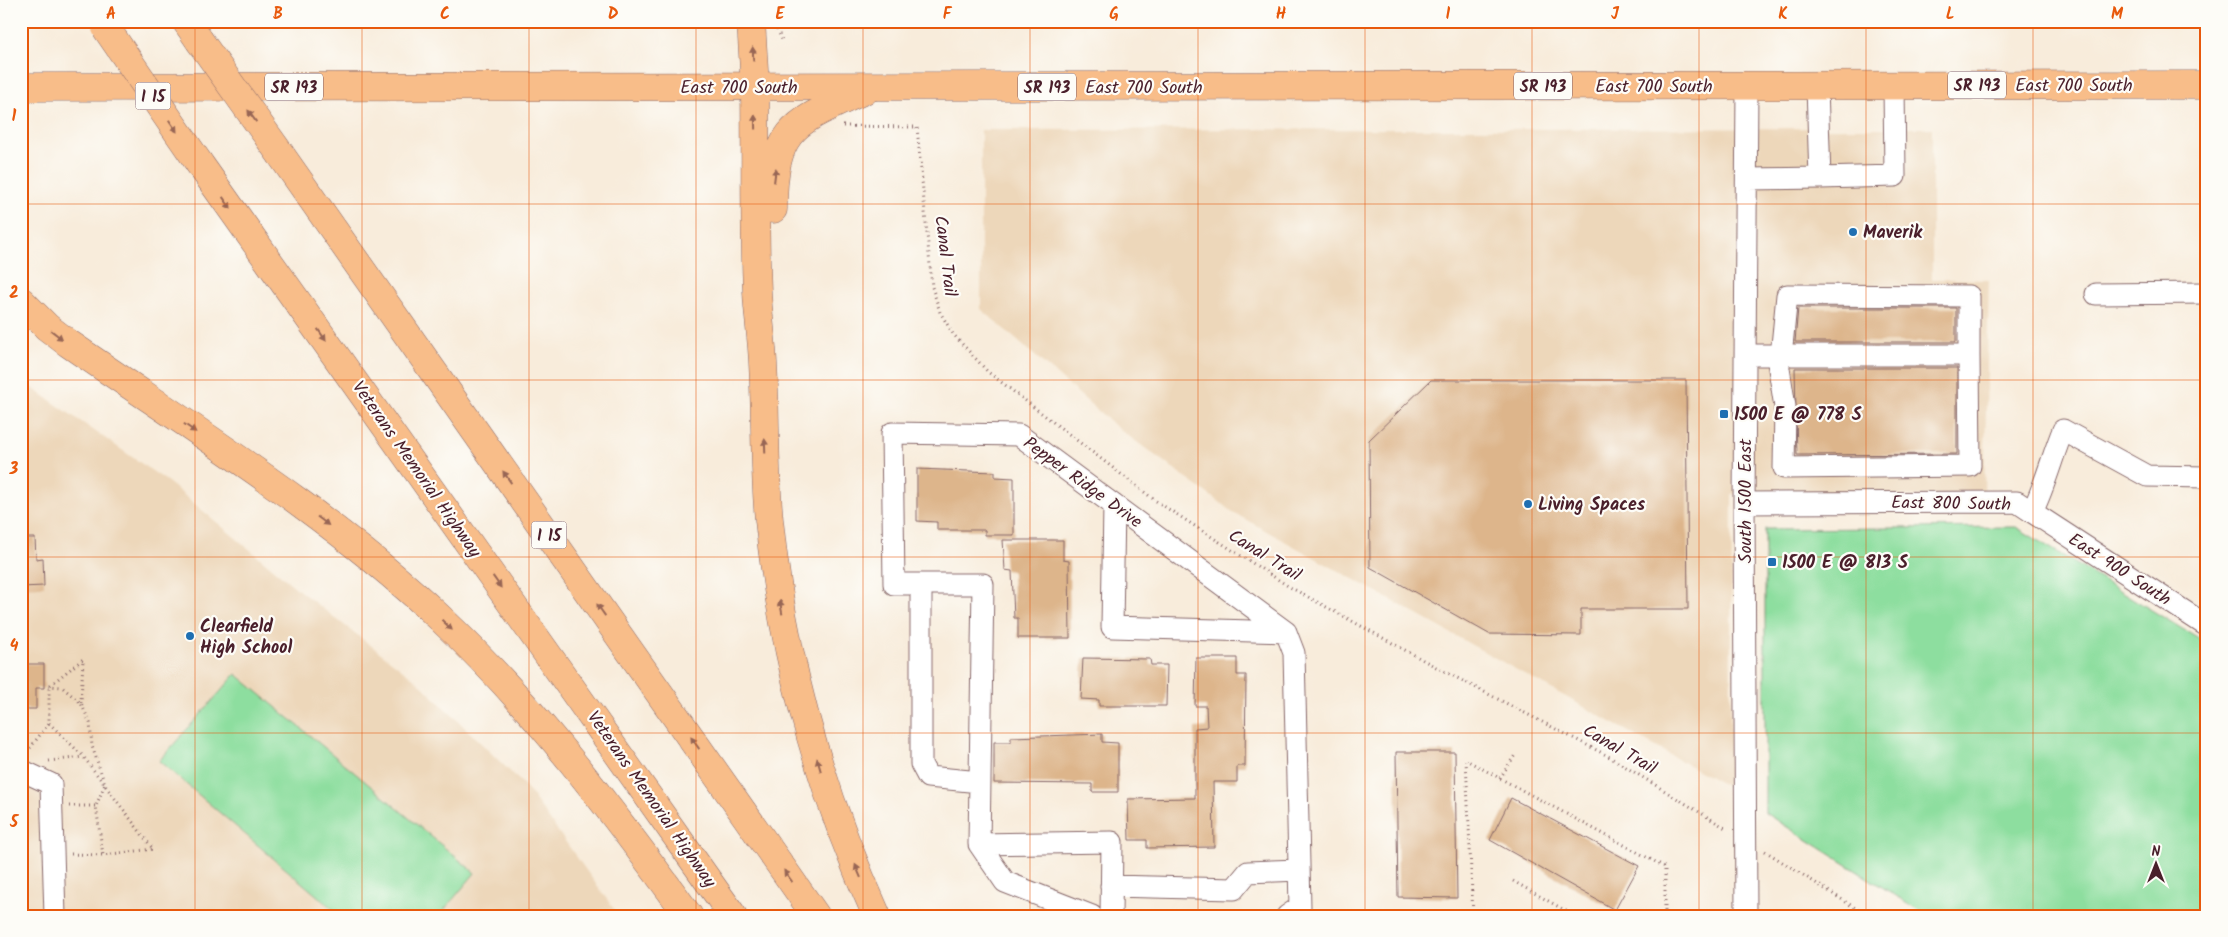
<svg xmlns="http://www.w3.org/2000/svg" width="2228" height="937" font-family="Kalam,sans-serif">
  <rect width="100%" height="100%" fill="#fdfcf7"/>
  <filter id="ink" filterUnits="userSpaceOnUse"><feTurbulence type="fractalNoise" baseFrequency=".02" numOctaves="2"/><feDisplacementMap in="SourceGraphic" scale="10" xChannelSelector="R" yChannelSelector="G"/><feConvolveMatrix kernelMatrix="1 2 1 2 8 2 1 2 1" color-interpolation-filters="sRGB"/></filter>
  <filter id="wash" filterUnits="userSpaceOnUse"><feTurbulence type="fractalNoise" baseFrequency=".0096" numOctaves="4" result="noise"/><feDisplacementMap in="SourceGraphic" scale="20" xChannelSelector="R" yChannelSelector="G"/><feGaussianBlur stdDeviation="1.12" result="paint"/><feColorMatrix in="noise" values="0 0 0 0 0 0 0 0 0 0 0 0 0 0 0 0 0 1.4 0 .05"/><feComposite in="paint" operator="in"/></filter>
  <g filter="url(#wash)">
    <rect width="100%" height="100%" fill="#f8ecdb"/>
    <!-- built -->
    <path fill="#edd7ba" d="M 1932,128 L 1932,279 L 1989,280 L 1984,496 L 1732,494 L 1730,788 L 1234,513 L 1119,429 L 981,309 L 981,130 Z
      M 21,380 L 168,482 L 301,592 L 416,680 L 526,787 L 619,916 L 21,916 Z"/>
    <!-- green -->
    <path fill="#8dde9f" stroke="#6c7e65" d="M 2016,527 L 2207,644 L 2207,916 L 1928,916 L 1765,813 L 1765,529 Z
      M 236,674 L 475,873 L 439,916 L 341,916 L 159,761 Z"/>
    <g id="blocks">
      <!-- building -->
      <path fill="#ddb58b" d="M 1798,308 L 1956,308 L 1956,342 L 1795,342 Z
        M 1795,368 L 1957,368 L 1957,454 L 1797,455 Z
        M 1431,380 L 1686,380 L 1688,609 L 1581,609 L 1581,635 L 1489,634 L 1370,567 L 1369,440 Z
        M 917,469 L 995,472 L 995,477 L 1014,478 L 1014,535 L 985,535 L 985,530 L 937,530 L 937,522 L 917,521 Z
        M 21,538 L 35,538 L 36,559 L 43,558 L 44,586 L 21,587 Z
        M 1003,540 L 1063,540 L 1063,560 L 1069,561 L 1070,638 L 1018,638 L 1018,618 L 1014,618 L 1012,571 L 1005,570 Z
        M 1083,658 L 1150,659 L 1151,665 L 1167,665 L 1166,706 L 1099,706 L 1099,700 L 1081,699 Z
        M 1196,658 L 1237,658 L 1237,675 L 1246,675 L 1245,766 L 1237,766 L 1237,782 L 1213,782 L 1214,847 L 1147,848 L 1147,840 L 1129,840 L 1128,799 L 1195,798 L 1195,728 L 1207,727 L 1206,706 L 1195,706 Z
        M 21,664 L 44,664 L 44,688 L 36,688 L 36,709 L 21,709 Z
        M 1102,734 L 1102,742 L 1118,743 L 1118,792 L 1092,792 L 1092,784 L 994,783 L 994,742 L 1011,742 L 1011,737 Z
        M 1396,752 L 1455,752 L 1457,898 L 1398,897 Z
        M 1511,798 L 1639,866 L 1615,910 L 1490,840 Z"/>
    </g>
  </g>
  <g filter="url(#ink)">
    <use href="#blocks" fill-opacity="0" stroke="#876769" stroke-width="1"/>
    <g fill="none" stroke-linecap="round" stroke-linejoin="round">
      <!-- minor casing -->
      <g stroke="#876769" stroke-width="23">
        <path id="minor" d="M 1820,178 L 1895,176 L 1894,85
          M 1747,179 L 1820,178 L 1817,87
          M 2096,294 L 2207,293
          M 1746,355 L 1969,355 L 1970,466 L 1784,468 L 1785,407 L 1777,356
          M 1781,356 L 1787,295 L 1969,296 L 1969,355
          M 1744,503 L 2017,502 L 2032,512 C 2045,486 2052,457 2063,430 L 2147,476 L 2207,477
          M 1114,505 L 1112,627 L 1286,632
          M 2032,512 L 2207,626
          M 921,584 L 921,764 L 928,777 L 980,782
          M 21,770 L 51,784 L 55,916
          M 979,844 L 1112,842 L 1111,916
          M 1111,886 L 1234,889 L 1248,872 L 1299,870
          M 1092,916 L 1005,882 L 979,844 L 983,584 L 894,584 L 892,433 L 1019,435 L 1286,632 L 1294,653 L 1300,907 L 1287,916
          M 1746,916 L 1744,503 L 1747,86"/>
      </g>
      <!-- major casing -->
      <g stroke="#876769" stroke-width="29">
        <path id="major" d="M 751,21 L 755,87
          M 21,87 L 2207,85"/>
      </g>
      <!-- highway casing -->
      <g stroke="#876769" stroke-width="29">
        <path id="highway" d="M 186,21 L 199,40
          M 755,87 C 756,155 754,223 757,291 C 758,315 762,339 763,363 C 766,415 764,468 769,520 C 783,657 820,791 877,916
          M 281,155 L 816,916
          M 199,163 L 733,916
          M 773,209 C 773,122 799,122 869,88
          M 21,301 L 47,327 L 68,343 C 194,430 327,512 439,617 C 535,707 612,811 689,916"/>
      </g>
      <!-- path -->
      <path stroke="#876769" stroke-width="3" stroke-dasharray="1 4" stroke-linecap="butt" d="M 775,25 L 783,42
        M 843,126 L 917,127 L 932,287 L 940,312 L 953,334 L 988,372 L 1156,501 L 1288,586 L 1436,667 L 1608,756 L 1727,829
        M 49,723 L 83,756 L 153,849 L 103,855 L 96,806 L 105,784 L 92,746 L 90,723 L 81,703 L 62,687 L 49,686
        M 27,752 L 49,723 L 49,686 L 83,659 L 81,703
        M 49,761 L 83,757
        M 1500,778 L 1515,755
        M 69,806 L 96,806
        M 1765,851 L 1868,916
        M 71,854 L 103,855
        M 1513,881 L 1575,916
        M 1473,916 L 1466,760 L 1665,867 L 1665,916"/>
      <!-- minor -->
      <use href="#minor" stroke="#fff" stroke-width="21"/>
      <!-- major -->
      <use href="#major" stroke="#f8bd89" stroke-width="28"/>
      <!-- highway -->
      <use href="#highway" stroke="#f8bd89" stroke-width="28"/>
      <!-- highway-bridge casing -->
      <g stroke="#876769" stroke-width="29" stroke-linecap="butt">
        <path id="highway-bridge" d="M 106,28 L 199,163
          M 199,40 L 281,155"/>
      </g>
      <!-- highway-bridge -->
      <use href="#highway-bridge" stroke="#f8bd89" stroke-width="28"/>
    </g>
    <!-- one-way arrows -->
    <defs><path id="oneway-solid" d="M-6-.8H1V-3.2L6.5 0L1 3.2V.8H-6Z" transform="scale(1.25)"/></defs>
    <g fill="#986655">
      <use href="#oneway-solid" transform="translate(753 54) rotate(-93)"/>
      <use href="#oneway-solid" transform="translate(252 116) rotate(-125)"/>
      <use href="#oneway-solid" transform="translate(755 122) rotate(-91)"/>
      <use href="#oneway-solid" transform="translate(173 126) rotate(56)"/>
      <use href="#oneway-solid" transform="translate(775 175) rotate(-83)"/>
      <use href="#oneway-solid" transform="translate(227 203) rotate(55)"/>
      <use href="#oneway-solid" transform="translate(57 335) rotate(38)"/>
      <use href="#oneway-solid" transform="translate(322 335) rotate(55)"/>
      <use href="#oneway-solid" transform="translate(190 428) rotate(35)"/>
      <use href="#oneway-solid" transform="translate(765 446) rotate(-92)"/>
      <use href="#oneway-solid" transform="translate(507 477) rotate(-125)"/>
      <use href="#oneway-solid" transform="translate(323 521) rotate(37)"/>
      <use href="#oneway-solid" transform="translate(497 582) rotate(55)"/>
      <use href="#oneway-solid" transform="translate(781 607) rotate(-100)"/>
      <use href="#oneway-solid" transform="translate(601 610) rotate(-125)"/>
      <use href="#oneway-solid" transform="translate(447 625) rotate(44)"/>
      <use href="#oneway-solid" transform="translate(695 743) rotate(-125)"/>
      <use href="#oneway-solid" transform="translate(819 765) rotate(-106)"/>
      <use href="#oneway-solid" transform="translate(858 871) rotate(-113)"/>
      <use href="#oneway-solid" transform="translate(788 876) rotate(-125)"/>
    </g>
  </g>
  <!-- grid -->
  <path fill="none" stroke="#e8590c" stroke-width="1" stroke-opacity="0.55" d="M 195,21 L 195,916M 362,21 L 362,916M 529,21 L 529,916M 696,21 L 696,916M 863,21 L 863,916M 1030,21 L 1030,916M 1198,21 L 1198,916M 1365,21 L 1365,916M 1532,21 L 1532,916M 1699,21 L 1699,916M 1866,21 L 1866,916M 2033,21 L 2033,916M 21,204 L 2207,204M 21,380 L 2207,380M 21,557 L 2207,557M 21,733 L 2207,733"/>
  <!-- markers -->
  <g fill="#1f6fb2" stroke="#fdfcf7" stroke-width="2">
    <circle cx="1853" cy="232" r="5"/>
    <rect x="1719" y="409" width="10" height="10" rx="2.5"/>
    <circle cx="1528" cy="504" r="5"/>
    <rect x="1767" y="557" width="10" height="10" rx="2.5"/>
    <circle cx="190" cy="636" r="5"/>
  </g>
  <g text-anchor="middle" stroke-width="4.5" stroke-linejoin="round" paint-order="stroke">
    <!-- shield labels -->
    <g fill="#fdfcf7" stroke="#806168" stroke-width="1">
      <rect x="1948" y="71.5" width="58" height="27" rx="4"/>
      <rect x="1514" y="72.5" width="58" height="27" rx="4"/>
      <rect x="265" y="73.5" width="58" height="27" rx="4"/>
      <rect x="1018" y="73.5" width="58" height="27" rx="4"/>
      <rect x="135.5" y="82.5" width="35" height="27" rx="4"/>
      <rect x="531.5" y="521.5" width="35" height="27" rx="4"/>
    </g>
    <g font-size="16" font-weight="bold" fill="#4a1f2b">
      <text x="1977" y="91">SR 193</text>
      <text x="1543" y="92">SR 193</text>
      <text x="294" y="93">SR 193</text>
      <text x="1047" y="93">SR 193</text>
      <text x="153" y="102">I 15</text>
      <text x="549" y="541">I 15</text>
    </g>
    <!-- street labels -->
    <g font-size="18" fill="#4a1f2b" stroke="#fdfcf7">
      <text x="2074" y="91">East 700 South</text>
      <text x="1654" y="92">East 700 South</text>
      <text x="739" y="93">East 700 South</text>
      <text x="1144" y="93">East 700 South</text>
      <text transform="translate(946 256) rotate(83)" y="6">Canal Trail</text>
      <text transform="translate(417 469) rotate(55)" y="6">Veterans Memorial Highway</text>
      <text transform="translate(1083 482) rotate(36)" y="6">Pepper Ridge Drive</text>
      <text transform="translate(1745 501) rotate(-90)" y="6">South 1500 East</text>
      <text transform="translate(1951 503) rotate(1)" y="6">East 800 South</text>
      <text transform="translate(1265 555) rotate(32)" y="6">Canal Trail</text>
      <text transform="translate(2120 569) rotate(33)" y="6">East 900 South</text>
      <text transform="translate(1620 749) rotate(30)" y="6">Canal Trail</text>
      <text transform="translate(652 799) rotate(55)" y="6">Veterans Memorial Highway</text>
    </g>
    <!-- poi labels -->
    <g font-size="18" font-weight="bold" fill="#4a1f2b" stroke="#fdfcf7" text-anchor="start">
      <text x="1863" y="238">Maverik</text>
      <text x="1734" y="420">1500 E @ 778 S</text>
      <text x="1538" y="510">Living Spaces</text>
      <text x="1782" y="568">1500 E @ 813 S</text>
      <text x="200" y="632">Clearfield<tspan x="200" dy="21">High School</tspan></text>
    </g>
  </g>
  <!-- margin -->
  <rect width="2228" height="937" fill="none" stroke="#fdfcf7" stroke-width="55"/>
  <!-- north arrow -->
  <g transform="translate(2156 864)" stroke="#fdfcf7" stroke-width="4" paint-order="stroke">
  <path d="M0-4L9 19L0 12L-9 19Z" fill="#4a1f2b"/>
  <text y="-8" font-size="14" font-weight="bold" text-anchor="middle" fill="#4a1f2b">N</text>
  </g>
  <rect x="28" y="28" width="2172" height="882" fill="none" stroke="#e8590c" stroke-width="2"/>
  <g font-size="16" text-anchor="middle" font-weight="bold" fill="#e8590c">
    <text x="111" y="19">A</text>
    <text x="278" y="19">B</text>
    <text x="445" y="19">C</text>
    <text x="613" y="19">D</text>
    <text x="780" y="19">E</text>
    <text x="947" y="19">F</text>
    <text x="1114" y="19">G</text>
    <text x="1281" y="19">H</text>
    <text x="1448" y="19">I</text>
    <text x="1615" y="19">J</text>
    <text x="1783" y="19">K</text>
    <text x="1950" y="19">L</text>
    <text x="2117" y="19">M</text>
    <text x="14" y="121">1</text>
    <text x="14" y="298">2</text>
    <text x="14" y="474">3</text>
    <text x="14" y="651">4</text>
    <text x="14" y="827">5</text>
  </g>
</svg>
